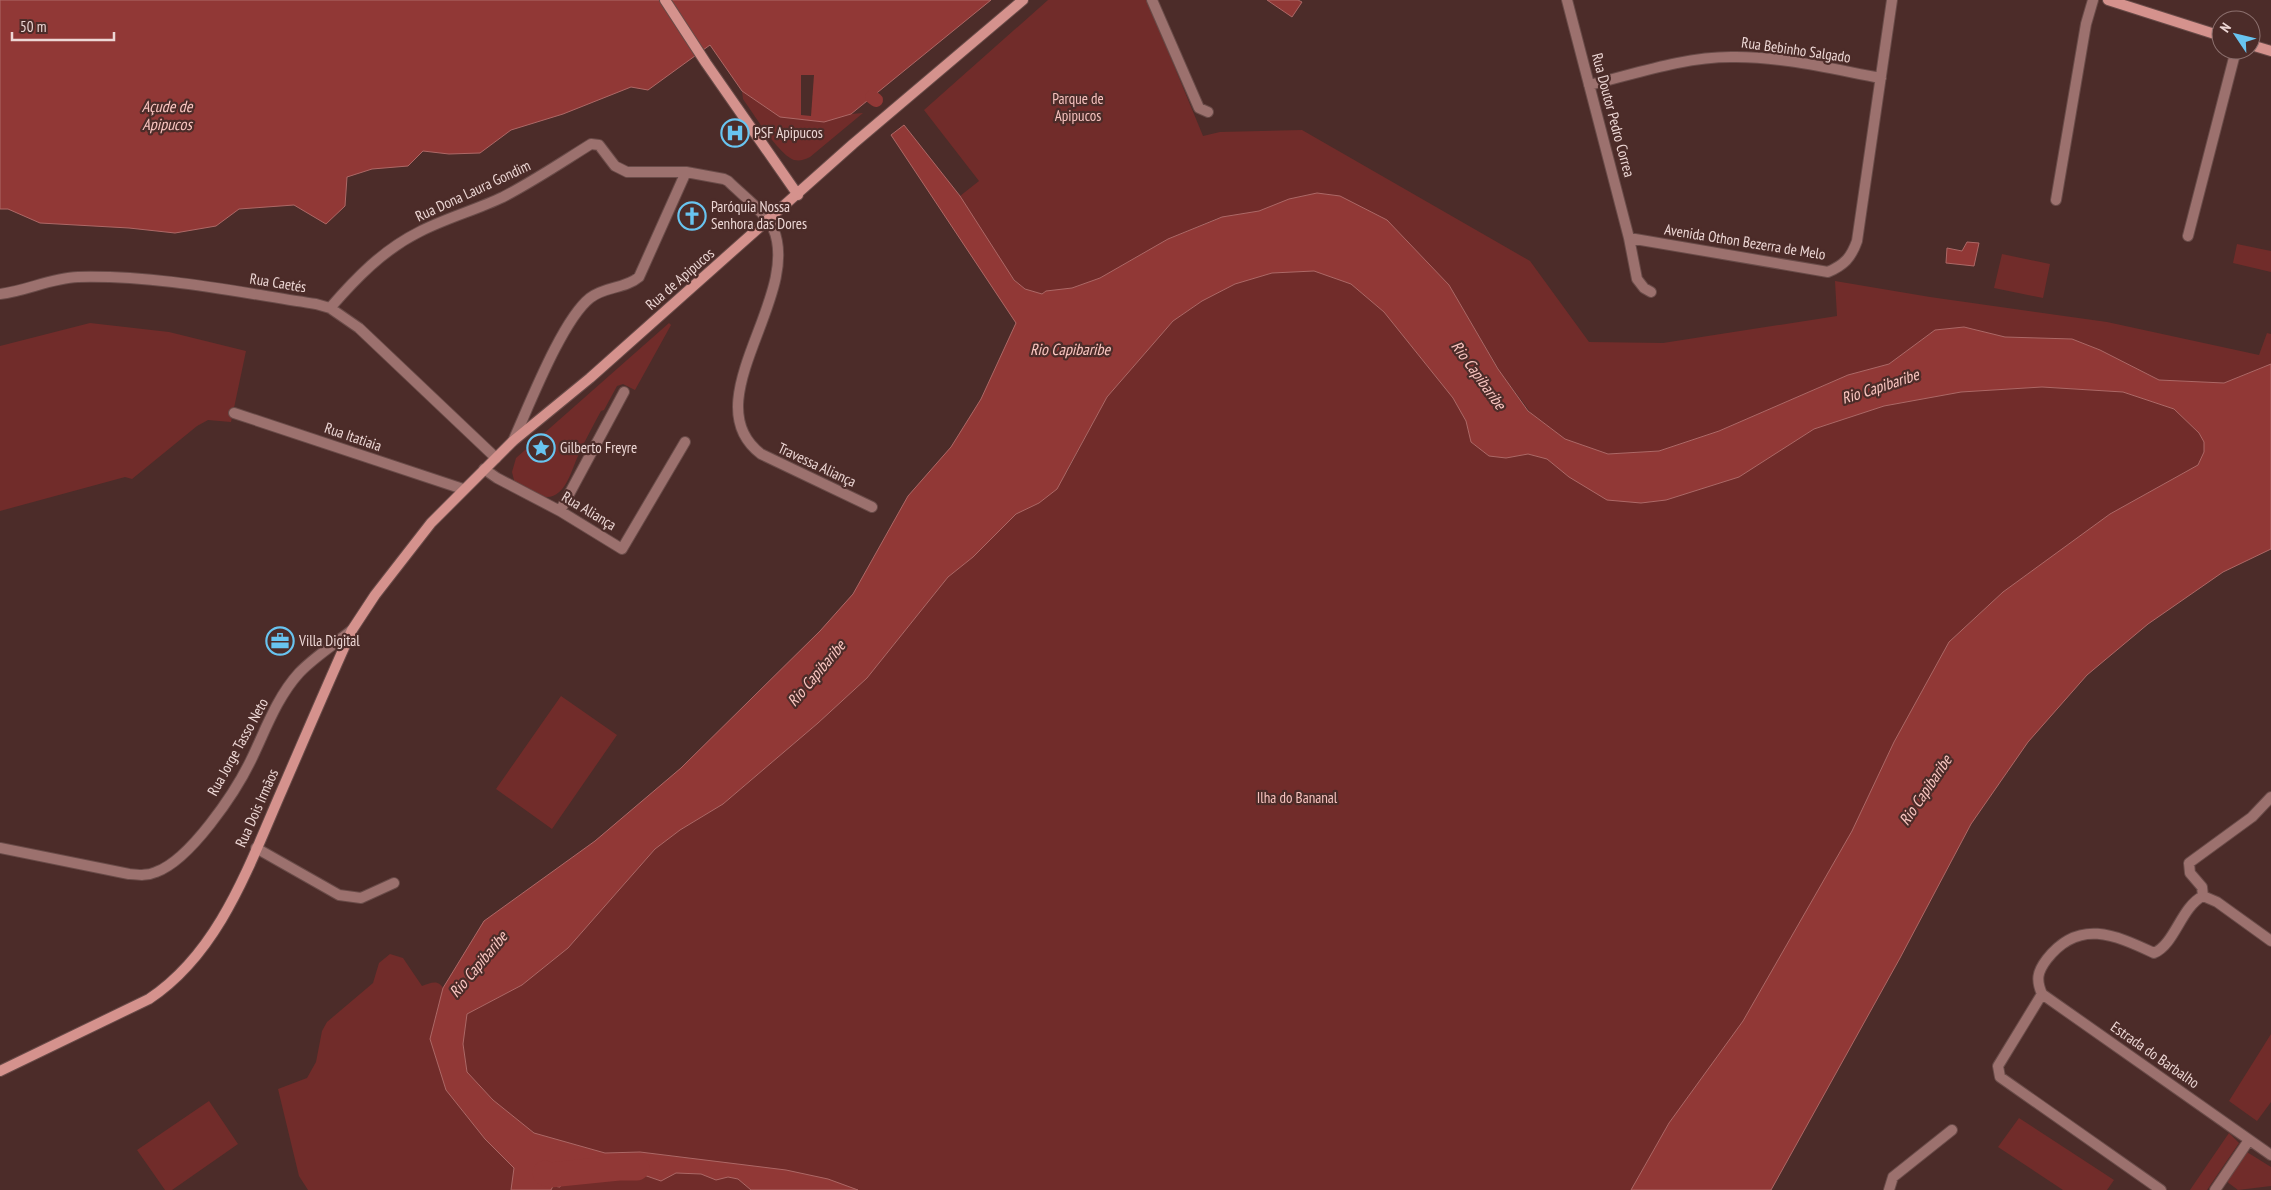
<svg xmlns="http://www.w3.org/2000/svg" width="2271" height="1190" font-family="'PT Sans Narrow',sans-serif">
  <rect width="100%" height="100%" fill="#4c2c29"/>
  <!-- green -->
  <path fill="#712c2a" d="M 1048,0 L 1147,0 L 1203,136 L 1220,132 L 1302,130 L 1530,261 L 1589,342 L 1663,343 L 1837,316 L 1835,281 L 1930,297 L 2107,322 L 2259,355 L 2267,333 L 2271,334 L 2271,364 L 2224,383 L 2159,380 L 2100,350 L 2072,339 L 2005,337 L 1964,327 L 1935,330 L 1889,364 L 1848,375 L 1719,431 L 1659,451 L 1608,454 L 1565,439 L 1531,413 L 1501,373 L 1449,285 L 1387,220 L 1340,196 L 1317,193 L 1289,199 L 1259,211 L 1218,218 L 1168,239 L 1100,278 L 1072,288 L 1046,291 L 1042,294 C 1036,292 1029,291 1024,288 C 1003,274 975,220 960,196 L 979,181 L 924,110 Z
    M 742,91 L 780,117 L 824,122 L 851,114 L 863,113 L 810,157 C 804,160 800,161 794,160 C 779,155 753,113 743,99 Z
    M 2237,244 L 2271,251 L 2271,272 L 2233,263 Z
    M 2002,254 L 2050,264 L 2043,298 L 1994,288 Z
    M 1314,271 L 1351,284 L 1384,312 L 1453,398 L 1466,421 L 1471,442 L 1489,456 L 1506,458 L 1528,454 L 1547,459 L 1569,477 L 1641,503 L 1666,500 L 1739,477 L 1814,429 L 1884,406 L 1961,392 L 2042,387 L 2123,392 L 2174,409 L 2199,433 L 2204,442 L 2204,452 L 2198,465 L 2110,514 L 2003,592 L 1949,642 L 1894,742 L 1852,831 L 1743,1021 L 1669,1123 L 1631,1190 L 826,1190 L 690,1158 L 640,1152 L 605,1153 L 534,1133 L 493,1100 L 467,1072 L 463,1044 L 467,1014 L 522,985 L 568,948 L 655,849 L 680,830 L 723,804 L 818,723 L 867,678 L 948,577 L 973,557 L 1016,514 L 1039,503 L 1067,472 L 1107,397 L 1173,321 L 1202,301 L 1235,284 L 1272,273 Z
    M 90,323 L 169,332 L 246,351 L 231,422 L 208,420 L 197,426 L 132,479 L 125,477 L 0,511 L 0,346 Z
    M 669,323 L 671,325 L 635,390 L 623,384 L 617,386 L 604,410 L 601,411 C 593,426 585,440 578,456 C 572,468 566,497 547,497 C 536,497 525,488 515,484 L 512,472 L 516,458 Z
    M 561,696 L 617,735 L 552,829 L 496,789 Z
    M 390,954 L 403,958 L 422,986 C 430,983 438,979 443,988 L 430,1039 L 446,1090 L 485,1139 L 514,1168 L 511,1190 L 308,1190 L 299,1176 L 278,1089 L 307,1078 L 316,1062 L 322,1031 L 327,1022 L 373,983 L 379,963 Z
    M 2271,1034 L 2271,1102 L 2257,1121 L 2229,1101 Z
    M 209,1101 L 238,1144 L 172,1190 L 165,1190 L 137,1150 Z
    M 2019,1118 L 2114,1180 L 2107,1190 L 2063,1190 L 1998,1147 Z
    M 2229,1133 L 2239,1143 L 2207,1190 L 2190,1190 Z
    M 2242,1149 L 2271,1167 L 2271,1186 L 2238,1190 L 2222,1178 Z
    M 594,1166 L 598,1166 L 606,1172 L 605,1178 C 626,1165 640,1174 661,1181 L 676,1173 L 701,1174 L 716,1180 L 728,1177 L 738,1179 L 751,1190 L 551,1190 L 553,1186 L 560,1187 L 563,1181 L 572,1175 Z"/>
  <!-- water -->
  <path fill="#913836" stroke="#ad6866" d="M 0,0 L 991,0 L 851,114 L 824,122 L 780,117 L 742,91 L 710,45 L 648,90 L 631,87 L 563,114 L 511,130 L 480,153 L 449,154 L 423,151 L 408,166 L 372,169 L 347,177 L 345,206 L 326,224 L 294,205 L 239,209 L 216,226 L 175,233 L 129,228 L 40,223 L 8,209 L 0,209 Z
    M 1267,0 L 1298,0 L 1302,2 L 1292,17 Z
    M 904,125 L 960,196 L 1014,280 L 1025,289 L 1042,294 L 1046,291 L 1072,288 L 1100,278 L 1168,239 L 1222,217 L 1259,211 L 1289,199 L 1317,193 L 1340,196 L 1387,220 L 1449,285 L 1498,369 L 1528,411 L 1565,439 L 1608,454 L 1659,451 L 1719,431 L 1848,375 L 1889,364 L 1935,330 L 1964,327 L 2005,337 L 2072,339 L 2100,350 L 2159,380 L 2224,383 L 2271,364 L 2271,549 L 2223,572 L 2148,624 L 2087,675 L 2028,742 L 1971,824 L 1900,958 L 1771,1190 L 1631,1190 L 1669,1123 L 1743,1021 L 1852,831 L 1894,742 L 1949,642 L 2003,592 L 2110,514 L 2198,465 L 2204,452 L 2204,442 L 2199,433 L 2174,409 L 2123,392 L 2042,387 L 1961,392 L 1884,406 L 1814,429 L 1739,477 L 1666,500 L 1641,503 L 1607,500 L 1569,477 L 1547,459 L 1528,454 L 1506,458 L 1489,456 L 1471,442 L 1466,421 L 1453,398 L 1384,312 L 1351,284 L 1314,271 L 1272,273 L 1235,284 L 1202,301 L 1173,321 L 1107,397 L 1057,489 L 1039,503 L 1016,514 L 973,557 L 948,577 L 867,678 L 818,723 L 723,804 L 680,830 L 655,849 L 568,948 L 522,985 L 467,1014 L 463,1044 L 467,1072 L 493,1100 L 534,1133 L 605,1153 L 640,1152 L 786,1170 L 828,1179 L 858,1190 L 751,1190 L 738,1179 L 728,1177 L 716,1180 L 701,1174 L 676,1173 L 661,1181 L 638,1173 L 620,1170 L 613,1177 L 605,1179 L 606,1172 L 598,1166 L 594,1166 L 587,1174 L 581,1170 L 572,1175 L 568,1180 L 563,1181 L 560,1187 L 553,1186 L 551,1190 L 511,1190 L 514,1168 L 485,1139 L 446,1090 L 430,1039 L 443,988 L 484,921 L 595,841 L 681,768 L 820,631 L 853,594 L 908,496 L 951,447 L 981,399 L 1016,323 L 891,135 Z
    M 1967,242 L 1979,243 L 1974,266 L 1946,263 L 1947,248 L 1962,251 Z"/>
  <!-- pier -->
  <path fill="#4c2c29" d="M 801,75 L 814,75 L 811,116 L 801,115 Z"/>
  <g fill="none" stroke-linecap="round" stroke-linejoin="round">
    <!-- canal -->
    <path stroke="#913836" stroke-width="14" d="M 872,97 L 876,100"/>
    <!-- river -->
    <path stroke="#913836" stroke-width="25" d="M 545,1173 L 550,1175 L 619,1168 L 637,1168"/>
    <!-- street casing -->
    <g stroke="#694b48" stroke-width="12">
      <path id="street" d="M 1152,0 L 1199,108 L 1208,112
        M 1567,0 L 1629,238 L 1637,279 L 1644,288 L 1651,292
        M 1589,85 C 1635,74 1683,57 1731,57 C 1781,56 1832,69 1881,78
        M 2056,200 L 2086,24 L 2093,0
        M 2188,236 L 2236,50
        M 1629,238 L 1828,272 C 1844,265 1851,258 1857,241 L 1892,0
        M 0,294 C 26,291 51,278 78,277 C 158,275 237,292 316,304 L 330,308 L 359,328 L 496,458
        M 330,308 C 356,278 383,250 419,232 C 446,218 476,210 503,197 C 534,181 562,162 591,144 L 599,145 L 615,166 L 627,172 L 686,172 L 724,179 L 728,181 C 741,194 766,213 773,228 C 803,296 692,402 761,454 L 872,507
        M 234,413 L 463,489
        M 513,441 C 529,406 562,320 590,298 C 605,286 625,289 639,277 L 686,172
        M 484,469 L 497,478 L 560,511 L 622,549 L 685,442
        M 560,511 L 624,392
        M 0,848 L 129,874 C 139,875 147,876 156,872 C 190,860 235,793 251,760 C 265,731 277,697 299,673 C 314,657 335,644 352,630
        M 256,848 L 339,895 L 361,898 L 394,883
        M 2203,896 L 2202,887 L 2190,873 L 2189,863 L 2252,817 L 2271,797
        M 2203,896 L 2217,902 L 2271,941
        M 2042,994 L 1998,1066 L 2000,1077 L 2161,1190
        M 2042,994 L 2271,1155
        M 2042,994 C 2036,980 2037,972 2047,959 C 2079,918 2115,935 2154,953 C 2175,944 2181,907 2203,896
        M 1889,1190 L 1893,1177 L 1952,1130
        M 2215,1190 L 2249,1140"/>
    </g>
    <!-- secondary casing -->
    <g stroke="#694b48" stroke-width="12">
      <path id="secondary" d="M 665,0 L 706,63 L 798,195
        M 2108,0 L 2221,36
        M 2251,45 L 2271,51
        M 0,1071 L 149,999 C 220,952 249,865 282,790 C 305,737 328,683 352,630 L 375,595 L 431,523 L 513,441 L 590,378 L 853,144 L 1023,0"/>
    </g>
    <!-- street -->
    <use href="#street" stroke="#9c716e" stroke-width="10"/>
    <!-- secondary -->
    <use href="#secondary" stroke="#d5928d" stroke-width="10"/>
  </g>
  <!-- icons -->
  <defs>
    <g id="hospital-ring" transform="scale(1.4375)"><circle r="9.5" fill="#4c2c29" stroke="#68c4f0" stroke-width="1.5"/><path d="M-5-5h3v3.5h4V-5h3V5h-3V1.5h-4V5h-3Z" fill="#68c4f0"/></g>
    <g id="church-ring" transform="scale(1.4375)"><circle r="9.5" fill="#4c2c29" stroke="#68c4f0" stroke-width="1.5"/><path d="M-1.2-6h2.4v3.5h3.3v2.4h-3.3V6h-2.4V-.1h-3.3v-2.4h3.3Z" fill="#68c4f0"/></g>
    <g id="sight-ring" transform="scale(1.4375)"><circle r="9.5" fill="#4c2c29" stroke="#68c4f0" stroke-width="1.5"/><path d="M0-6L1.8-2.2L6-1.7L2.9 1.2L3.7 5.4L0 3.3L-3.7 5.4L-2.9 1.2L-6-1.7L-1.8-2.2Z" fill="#68c4f0"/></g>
    <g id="office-ring" transform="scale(1.4375)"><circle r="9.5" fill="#4c2c29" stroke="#68c4f0" stroke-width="1.5"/><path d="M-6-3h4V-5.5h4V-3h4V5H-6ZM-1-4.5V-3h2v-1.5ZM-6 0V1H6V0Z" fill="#68c4f0"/></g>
  </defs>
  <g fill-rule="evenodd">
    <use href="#hospital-ring" x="735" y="133"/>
    <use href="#church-ring" x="692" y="216"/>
    <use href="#sight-ring" x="541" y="448"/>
    <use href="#office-ring" x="280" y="641"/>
  </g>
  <g text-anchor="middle" stroke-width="4.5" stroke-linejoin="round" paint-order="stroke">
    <!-- street labels -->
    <g font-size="15" fill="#edd7d5" stroke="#4c2c29">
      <text transform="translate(1796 50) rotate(8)" y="5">Rua Bebinho Salgado</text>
      <text transform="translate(1613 115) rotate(75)" y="5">Rua Doutor Pedro Correa</text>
      <text transform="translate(473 191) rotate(-25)" y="5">Rua Dona Laura Gondim</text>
      <text transform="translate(1745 242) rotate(9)" y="5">Avenida Othon Bezerra de Melo</text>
      <text transform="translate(680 279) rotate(-41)" y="5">Rua de Apipucos</text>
      <text transform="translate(278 283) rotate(9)" y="5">Rua Caetés</text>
      <text transform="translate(353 437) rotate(19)" y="5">Rua Itatiaia</text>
      <text transform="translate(817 465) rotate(25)" y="5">Travessa Aliança</text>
      <text transform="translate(589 511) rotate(31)" y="5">Rua Aliança</text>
      <text transform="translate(238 747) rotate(-61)" y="5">Rua Jorge Tasso Neto</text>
      <text transform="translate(257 808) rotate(-66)" y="5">Rua Dois Irmãos</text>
      <text transform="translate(2155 1055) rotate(35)" y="5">Estrada do Barbalho</text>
    </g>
    <!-- park labels -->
    <g font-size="15" fill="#f7c3bf" stroke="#4c2c29">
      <text x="1078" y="104">Parque de<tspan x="1078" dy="17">Apipucos</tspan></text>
      <text x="1297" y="803">Ilha do Bananal</text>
    </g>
    <!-- poi labels -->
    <g font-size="15" fill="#edd7d5" stroke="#4c2c29" text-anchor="start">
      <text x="754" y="138">PSF Apipucos</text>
      <text x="711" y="212">Paróquia Nossa<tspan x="711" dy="17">Senhora das Dores</tspan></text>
      <text x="560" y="453">Gilberto Freyre</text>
      <text x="299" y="646">Villa Digital</text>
    </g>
    <!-- water labels -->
    <g font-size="16" font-style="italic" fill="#fac6c1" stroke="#4c2c29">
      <text x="167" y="112">Açude de<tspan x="167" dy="18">Apipucos</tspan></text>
      <text x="1070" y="355">Rio Capibaribe</text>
      <text transform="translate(1479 375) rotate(54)" y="6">Rio Capibaribe</text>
      <text transform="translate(1880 386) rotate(-18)" y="6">Rio Capibaribe</text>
      <text transform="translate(816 673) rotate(-50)" y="6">Rio Capibaribe</text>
      <text transform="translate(1925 790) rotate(-56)" y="6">Rio Capibaribe</text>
      <text transform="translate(478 964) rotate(-50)" y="6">Rio Capibaribe</text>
    </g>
  </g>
  <!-- north arrow -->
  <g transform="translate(2236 35) rotate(305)"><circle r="24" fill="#4c2c29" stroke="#8c706e"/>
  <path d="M0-4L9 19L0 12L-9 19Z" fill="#68c4f0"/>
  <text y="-8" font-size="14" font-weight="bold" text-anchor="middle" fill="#edd7d5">N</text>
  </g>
  <!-- scale -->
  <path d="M12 32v8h102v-8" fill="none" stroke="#edd7d5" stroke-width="2.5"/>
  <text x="20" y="32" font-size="15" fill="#edd7d5" stroke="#4c2c29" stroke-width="4" paint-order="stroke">50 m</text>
</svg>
